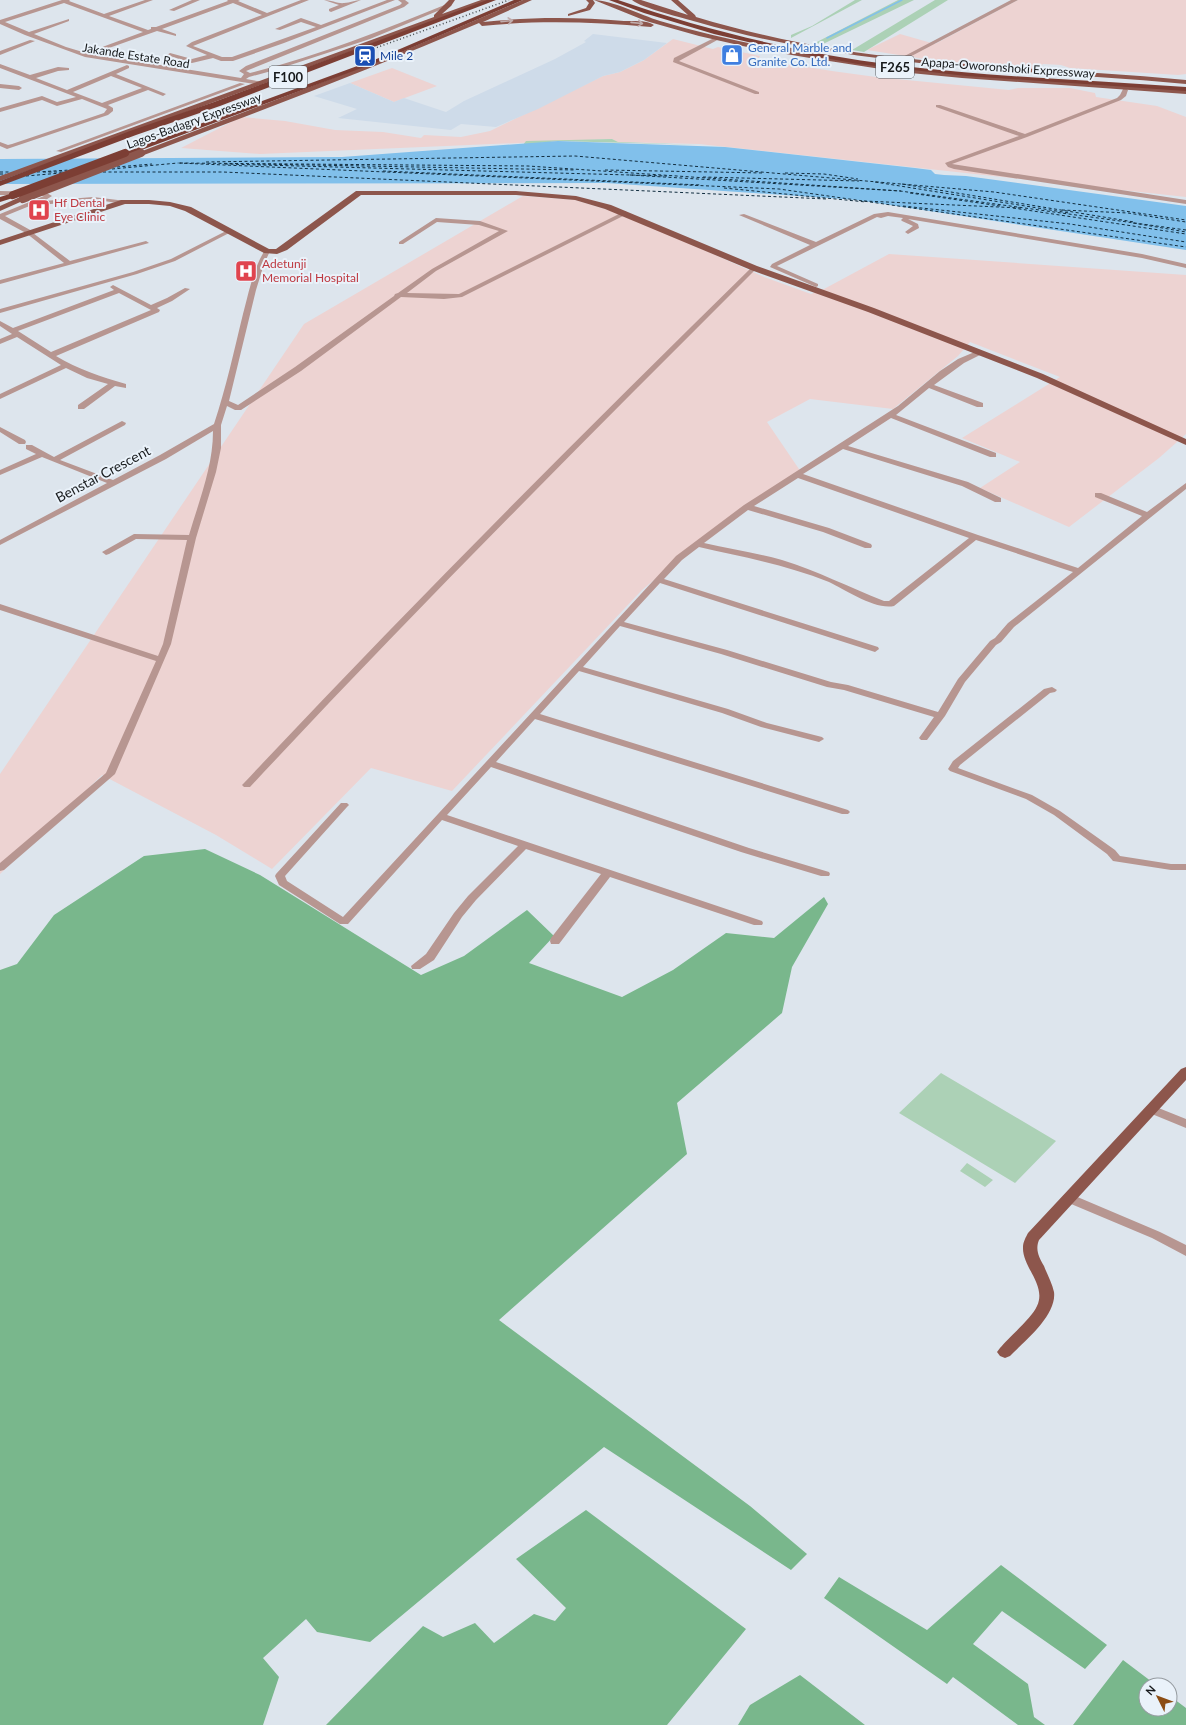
<svg xmlns="http://www.w3.org/2000/svg" width="1186" height="1725" font-family="Lato,sans-serif">
  <rect width="100%" height="100%" fill="#dde5ed"/>
  <!-- industrial -->
  <path fill="#edd3d2" d="M 1018,0 L 1186,0 L 1186,74 L 1178,75 L 1070,68 L 1061,65 L 1043,64 L 1035,71 L 950,63 L 867,50 L 900,34 L 935,44 Z
    M 673,39 L 713,49 L 718,47 L 760,56 L 758,59 L 832,71 L 876,77 L 1009,90 L 1018,88 L 1070,88 L 1095,93 L 1096,97 L 1157,106 L 1186,117 L 1186,197 L 699,144 L 617,142 L 612,139 L 260,154 L 181,148 L 241,117 L 285,121 L 335,130 L 383,132 L 421,138 L 424,135 L 461,137 L 490,131 L 603,76 L 620,72 L 644,60 Z
    M 392,68 L 437,86 L 394,102 L 350,83 Z
    M 523,196 L 575,200 L 631,217 L 764,277 L 811,294 L 824,289 L 889,254 L 1186,275 L 1186,434 L 1159,458 L 1069,527 L 980,488 L 1020,462 L 962,438 L 1060,377 L 970,342 L 958,356 L 893,409 L 810,399 L 767,422 L 801,472 L 686,553 L 642,590 L 452,791 L 371,768 L 272,869 L 216,835 L 102,775 L 0,874 L 0,774 L 304,324 Z"/>
  <!-- built -->
  <path fill="#cedbe9" d="M 593,34 L 667,43 L 644,60 L 620,72 L 603,76 L 538,109 L 496,127 L 461,124 L 451,130 L 338,118 L 357,109 L 314,96 L 350,83 L 394,102 L 404,98 L 446,112 L 464,101 L 555,59 L 586,42 L 584,41 Z"/>
  <!-- green -->
  <path fill="#acd1b6" d="M 855,0 L 862,0 L 791,38 L 791,35 L 812,26 Z
    M 898,0 L 914,0 L 823,44 L 815,43 Z
    M 935,0 L 948,0 L 864,52 L 852,50 Z
    M 612,139 L 618,142 L 702,145 L 558,141 L 523,145 L 526,141 Z
    M 941,1073 L 1056,1141 L 1015,1183 L 899,1113 Z
    M 967,1163 L 993,1180 L 985,1187 L 960,1171 Z"/>
  <!-- forest -->
  <path fill="#79b78c" d="M 205,849 L 260,875 L 421,975 L 464,956 L 527,910 L 554,936 L 529,963 L 622,997 L 673,970 L 726,933 L 774,938 L 824,897 L 828,904 L 792,967 L 782,1013 L 677,1103 L 687,1154 L 499,1320 L 750,1506 L 807,1554 L 791,1570 L 604,1447 L 370,1642 L 317,1632 L 306,1619 L 263,1658 L 279,1677 L 263,1725 L 0,1725 L 0,970 L 17,964 L 54,915 L 144,856 Z
    M 586,1510 L 746,1629 L 667,1725 L 326,1725 L 423,1626 L 443,1637 L 475,1623 L 494,1643 L 534,1614 L 555,1621 L 566,1608 L 516,1559 Z
    M 1001,1565 L 1107,1645 L 1085,1669 L 1002,1611 L 973,1644 L 1028,1684 L 1034,1717 L 1045,1725 L 1018,1725 L 953,1677 L 947,1684 L 824,1598 L 839,1577 L 927,1630 Z
    M 1123,1660 L 1156,1685 L 1146,1685 L 1146,1709 L 1170,1709 L 1170,1696 L 1186,1708 L 1186,1725 L 1073,1725 Z
    M 800,1675 L 865,1725 L 738,1725 L 750,1705 Z"/>
  <!-- water -->
  <path fill="#81c0eb" d="M 558,141 L 725,147 L 915,168 L 931,170 L 935,174 L 944,175 L 966,176 L 1186,206 L 1186,250 L 857,200 L 606,183 L 0,184 L 0,159 L 342,157 Z"/>
  <g fill="none" stroke-linecap="round" stroke-linejoin="round">
    <!-- stream -->
    <path stroke="#81c0eb" stroke-width="1.5" d="M 827,38 L 902,0"/>
    <!-- ferry -->
    <path stroke="#122e40" stroke-width="1" stroke-dasharray="3 2.5" stroke-linecap="butt" d="M 206,162 L 575,156 L 994,192 L 1186,220
      M 225,164 L 667,176
      M 257,164 L 576,170
      M 117,167 L 152,164
      M 112,169 L 178,163
      M 605,170 L 764,173
      M 383,171 L 701,185
      M 0,172 L 11,172
      M 37,172 L 70,170
      M 43,172 L 63,172
      M 103,172 L 223,172 L 827,199
      M 785,173 L 824,174 L 858,179
      M 0,174 L 6,174
      M 630,175 L 901,191
      M 26,176 L 61,173
      M 703,177 L 859,181
      M 875,182 L 1069,213
      M 902,184 L 1134,222
      M 724,188 L 866,202
      M 910,193 L 1000,206
      M 864,201 L 1021,208
      M 903,206 L 1070,224 L 1186,242
      M 1013,208 L 1186,234
      M 1062,210 L 1128,213 L 1186,222
      M 1133,223 L 1186,232
      M 1186,230 L 900,191 L 528,166 L 178,163 L 779,189 L 1186,247"/>
    <!-- minor -->
    <path fill="#b79691" fill-rule="evenodd" d="M 62,0 L 70,0 L 69,1 L 104,14 L 145,0 L 153,0 L 109,16 L 148,30 L 151,29 L 151,27 L 156,27 L 228,1 L 227,0 L 240,0 L 238,1 L 267,13 L 301,0 L 309,0 L 193,46 L 222,57 L 232,57 L 316,27 L 301,22 L 280,30 L 275,29 L 301,18 L 321,25 L 387,0 L 395,0 L 284,43 L 233,61 L 221,61 L 213,58 L 192,63 L 167,55 L 170,53 L 192,59 L 207,55 L 186,46 L 192,42 L 262,15 L 233,3 L 162,29 L 176,34 L 176,36 L 157,31 L 92,54 L 241,78 L 244,74 L 239,71 L 246,66 L 400,5 L 402,3 L 398,0 L 405,0 L 409,3 L 404,7 L 246,71 L 250,73 C 318,56 383,30 447,4 L 452,5 L 370,39 L 275,70 L 249,77 L 246,79 L 263,82 L 263,84 L 261,85 L 85,57 L 25,35 L 0,24 L 0,20 ZM 64,3 L 143,32 L 86,53 L 66,47 L 34,34 L 69,21 L 69,19 L 29,32 L 5,22 Z
      M 192,0 L 200,0 L 174,11 L 169,10 Z
      M 324,0 C 331,0 339,4 344,3 C 350,3 355,0 361,0 L 331,12 L 329,11 L 329,9 L 339,5 Z
      M 1011,0 L 1018,0 L 902,61 L 897,60 Z
      M 716,37 L 721,38 L 679,61 L 759,92 L 759,94 L 755,94 L 673,62 L 674,58 Z
      M 30,40 L 35,41 L 0,55 L 0,51 Z
      M 0,64 L 30,75 L 58,67 L 69,68 L 69,70 L 58,71 L 36,78 L 67,90 L 127,65 L 129,66 L 129,68 L 116,74 L 166,94 L 163,96 L 148,90 L 108,105 L 113,108 L 113,111 L 108,115 L 7,149 L 0,146 L 0,142 L 8,145 L 12,144 L 104,113 L 107,109 L 82,99 L 57,106 L 42,100 L 0,112 L 0,108 L 42,96 L 57,102 L 76,97 L 0,68 ZM 111,76 L 142,88 L 102,103 L 73,92 Z
      M 240,83 L 245,84 L 61,152 L 56,151 Z
      M 0,84 L 19,86 L 22,88 L 19,90 L 0,88 Z
      M 1125,88 L 1128,90 L 1126,96 L 1121,100 L 1027,137 L 952,164 L 1186,200 L 1186,204 L 954,169 L 948,167 L 945,163 L 1019,136 L 936,107 L 936,105 L 940,105 L 1025,134 L 1117,98 L 1120,95 L 1123,89 Z
      M 0,191 L 45,192 L 52,196 L 44,201 L 93,197 L 126,201 L 126,203 L 124,204 L 104,201 L 82,201 L 40,205 L 37,203 L 5,216 L 32,231 L 33,233 L 70,261 L 146,241 L 149,243 L 0,284 L 0,280 L 64,263 L 26,233 L 0,219 L 0,214 L 44,196 L 0,195 Z
      M 625,211 L 628,213 L 627,214 L 462,297 L 444,299 L 401,297 L 301,371 L 241,410 L 235,410 L 227,406 L 221,425 L 221,448 L 216,472 L 196,538 L 171,644 L 115,774 L 4,870 L 0,871 L 0,863 L 106,773 L 156,661 L 0,610 L 0,604 L 158,656 L 163,644 L 187,540 L 136,539 L 109,554 L 106,555 L 102,552 L 134,534 L 189,535 C 199,501 213,467 213,431 L 166,459 L 0,545 L 0,540 L 107,483 L 42,457 L 0,475 L 0,470 L 36,454 L 26,449 L 26,445 L 32,445 L 54,457 L 122,421 L 126,423 L 125,425 L 60,460 L 113,480 L 160,455 L 214,424 C 226,388 234,351 243,314 C 249,292 253,269 265,250 L 270,251 L 264,264 L 256,290 L 229,401 L 238,405 L 295,367 L 394,296 L 395,294 L 398,293 L 432,269 L 499,231 L 479,225 L 437,222 L 403,244 L 399,244 L 399,242 L 436,218 L 480,221 L 508,231 L 436,271 L 407,293 L 459,294 Z
      M 888,212 L 1142,254 L 1186,264 L 1186,268 L 1142,258 L 908,219 L 918,224 L 919,228 L 908,234 L 905,232 L 913,226 L 902,221 L 901,220 L 903,218 L 888,216 L 881,218 L 877,217 L 777,266 L 818,284 L 818,286 L 816,287 L 770,267 L 772,264 L 810,245 L 739,215 L 744,214 L 816,242 L 874,214 Z
      M 228,230 L 233,231 L 175,261 L 137,274 L 0,313 L 0,309 L 133,272 L 171,259 Z
      M 754,266 L 757,268 L 756,269 C 585,440 415,610 250,787 L 244,787 L 242,785 L 244,783 C 409,607 580,436 752,267 Z
      M 113,285 L 151,305 L 167,298 L 185,288 L 190,289 L 172,301 L 157,308 L 160,310 L 159,312 L 56,356 C 78,369 101,377 126,384 L 126,388 L 115,386 L 84,409 L 78,409 L 78,405 L 108,384 L 87,378 L 66,368 L 0,399 L 0,394 L 61,365 L 17,337 L 0,344 L 0,339 L 12,334 L 0,326 L 0,321 L 13,328 L 114,290 L 110,287 ZM 119,293 L 151,310 L 51,352 L 18,331 Z
      M 977,351 L 983,351 L 984,353 L 964,363 L 934,385 L 983,403 L 983,407 L 977,407 L 929,388 L 896,415 L 996,453 L 996,457 L 990,457 L 891,418 L 848,446 L 968,482 L 1001,498 L 1001,502 L 995,502 L 962,486 L 843,449 L 803,474 L 978,535 L 1078,568 L 1142,516 L 1095,497 L 1095,493 L 1101,493 L 1147,512 L 1186,483 L 1186,489 L 1014,627 L 1001,642 L 996,645 L 965,682 L 945,716 L 927,740 L 921,740 L 919,738 L 934,717 L 844,690 L 827,687 L 721,654 L 620,626 L 583,667 L 728,709 L 767,723 L 822,737 L 824,739 L 819,742 L 761,727 L 722,713 L 579,671 L 540,714 L 848,810 L 850,812 L 848,814 L 842,814 L 535,719 L 496,762 L 749,848 L 829,872 L 830,874 L 829,876 L 821,876 L 741,852 L 491,767 L 447,815 L 762,921 L 763,923 L 762,925 L 754,925 L 610,877 L 559,944 L 551,944 L 550,941 L 551,938 L 601,874 L 526,849 L 476,900 L 462,917 L 434,960 L 420,969 L 412,969 L 411,966 L 426,954 L 454,913 L 468,896 L 518,846 L 442,820 L 348,924 L 340,924 L 279,885 L 275,876 L 276,874 L 341,803 L 347,803 L 349,805 L 347,807 L 285,876 L 287,881 L 343,917 L 676,556 L 744,505 L 898,406 L 940,371 L 958,359 ZM 798,478 L 969,538 L 889,601 L 884,601 C 849,587 817,571 782,560 C 756,553 730,549 704,543 L 748,510 L 823,532 L 865,548 L 871,548 L 872,546 L 871,544 L 829,528 L 754,506 ZM 976,540 L 1073,572 L 1008,623 L 995,638 L 990,641 L 958,679 L 938,712 L 848,685 L 831,682 L 727,650 L 624,622 L 660,583 L 875,652 L 879,649 L 878,647 L 664,579 L 682,560 L 699,547 C 743,557 787,565 829,582 C 846,590 875,610 894,606 Z
      M 0,427 L 25,440 L 26,442 L 25,444 L 19,444 L 0,432 Z
      M 1052,687 L 1057,690 L 1055,692 L 1050,693 L 960,765 L 958,768 L 1032,795 L 1060,811 L 1115,850 L 1120,856 L 1171,864 L 1186,864 L 1186,870 L 1171,870 L 1113,861 L 1107,854 L 1054,815 L 1026,799 L 950,771 L 948,769 L 953,761 L 1044,689 Z
      M 1151,1105 L 1186,1119 L 1186,1128 L 1147,1112 L 1145,1109 L 1147,1106 Z
      M 1068,1193 L 1160,1232 L 1186,1245 L 1186,1256 L 1152,1238 L 1064,1201 L 1062,1198 L 1064,1195 Z"/>
    <!-- major -->
    <path fill="#8d564c" fill-rule="evenodd" d="M 449,0 L 455,0 L 451,6 L 442,14 L 481,0 L 490,0 L 0,181 L 0,176 L 434,17 L 434,15 Z
      M 523,0 L 532,0 L 483,22 C 530,17 577,17 624,21 C 633,21 648,20 654,25 L 651,27 C 594,22 539,20 482,26 L 479,23 C 368,70 256,113 144,155 L 138,155 L 137,153 L 401,52 Z
      M 586,0 L 593,0 L 595,3 L 590,10 L 568,16 L 568,14 L 586,8 L 589,3 Z
      M 594,0 C 611,0 641,15 660,21 C 700,33 741,42 783,50 C 843,60 903,69 963,74 C 1037,80 1112,83 1186,90 L 1186,94 L 962,78 L 900,72 L 810,58 L 756,49 L 699,36 L 646,21 Z
      M 632,0 L 641,0 L 688,15 L 671,0 L 678,0 L 695,15 L 696,17 C 766,38 839,52 912,59 C 1003,69 1095,71 1186,80 L 1186,84 C 1021,69 858,69 697,22 C 684,18 641,8 632,0 Z
      M 356,191 L 516,191 L 576,196 L 611,205 L 757,266 L 874,308 L 1043,374 L 1186,439 L 1186,445 L 1037,378 L 868,312 L 751,270 L 605,209 L 575,200 L 516,195 L 361,195 L 287,250 L 277,254 L 264,253 L 185,211 L 170,206 L 149,204 L 125,204 L 0,245 L 0,240 L 121,200 L 149,200 L 170,202 L 191,207 L 269,249 L 276,249 Z
      M 20,197 L 26,197 L 27,199 L 0,211 L 0,206 Z
      M 1186,1067 L 1186,1080 L 1039,1240 C 1035,1250 1039,1257 1044,1266 C 1047,1274 1052,1283 1054,1292 C 1057,1315 1025,1341 1010,1356 L 1005,1358 L 1000,1356 L 997,1352 L 1000,1348 C 1009,1337 1032,1318 1037,1306 C 1047,1285 1022,1267 1023,1247 C 1023,1242 1026,1237 1028,1233 L 1181,1069 Z"/>
    <!-- highway -->
    <path fill="#7c3e34" fill-rule="evenodd" d="M 487,0 L 496,0 L 220,106 L 136,135 L 0,186 L 0,181 L 130,131 L 214,102 Z
      M 514,0 L 523,0 L 383,60 L 128,155 L 125,155 L 121,153 L 379,58 Z
      M 609,0 L 618,0 C 708,31 800,53 894,65 C 991,77 1089,80 1186,87 L 1186,91 L 967,76 L 858,64 L 787,51 L 714,34 L 644,13 Z
      M 13,193 L 16,193 L 16,197 L 0,202 L 0,197 Z"/>
    <!-- rail -->
    <path stroke="#464b4e" stroke-width="1.5" stroke-dasharray="1 2.5" stroke-linecap="butt" d="M 367,51 L 509,0"/>
    <!-- major-bridge -->
    <path stroke="#8d564c" stroke-width="8" d="M 23,199 L 141,153"/>
    <!-- highway-bridge -->
    <path stroke="#7c3e34" stroke-width="8" d="M 13,195 L 125,153"/>
  </g>
  <!-- one-way arrows -->
  <defs><path id="oneway-shaft" d="M-6 0H5M1.5-3L5.5 0L1.5 3" fill="none" stroke-width="1.6" stroke-linecap="round" stroke-linejoin="round"/></defs>
  <g stroke="#c0acac">
    <use href="#oneway-shaft" transform="translate(507 21) rotate(-6)"/>
    <use href="#oneway-shaft" transform="translate(637 23) rotate(6)"/>
  </g>
  <!-- icons -->
  <defs>
    <g id="shop-square" transform="scale(1.15)"><rect x="-9" y="-9" width="18" height="18" rx="4" fill="#3f7fe0" stroke="#eaf2fa"/><path d="M-5-2.5h2.3a2.7 3.5 0 0 1 5.4 0H5L5.5 6h-11ZM-1.5-2.5h3a1.5 2.3 0 0 0-3 0Z" fill="#fff"/></g>
    <g id="station-square" transform="scale(1.15)"><rect x="-9" y="-9" width="18" height="18" rx="4" fill="#1a4fb4" stroke="#eaf2fa"/><path d="M-3-6H3Q5-6 5-4V2Q5 4 3 4L4.5 6H3L1.5 4h-3L-3 6H-4.5L-3 4Q-5 4-5 2V-4Q-5-6-3-6ZM-3.5-4v3h7v-3ZM-3.5 1v1.5H-2V1ZM2 1v1.5H3.5V1Z" fill="#fff"/></g>
    <g id="hospital-square" transform="scale(1.15)"><rect x="-9" y="-9" width="18" height="18" rx="4" fill="#e0444e" stroke="#eaf2fa"/><path d="M-5-5h3v3.5h4V-5h3V5h-3V1.5h-4V5h-3Z" fill="#fff"/></g>
  </defs>
  <g fill-rule="evenodd">
    <use href="#shop-square" x="732" y="55"/>
    <use href="#station-square" x="365" y="56"/>
    <use href="#hospital-square" x="39" y="210"/>
    <use href="#hospital-square" x="246" y="271"/>
  </g>
  <g text-anchor="middle" stroke-width="4" stroke-linejoin="round" paint-order="stroke">
    <!-- far-shop labels -->
    <g font-size="12" fill="#366cbe" stroke="#eaf2fa" text-anchor="start">
      <text x="748" y="52">General Marble and<tspan x="748" dy="14">Granite Co. Ltd.</tspan></text>
    </g>
    <!-- far-street labels -->
    <g font-size="12" fill="#171a1c" stroke="#eaf2fa">
      <text transform="translate(136 56) rotate(9)" y="4">Jakande Estate Road</text>
      <text transform="translate(1008 68) rotate(4)" y="4">Apapa-Oworonshoki Expressway</text>
      <text transform="translate(194 121) rotate(-20)" y="4">Lagos-Badagry Expressway</text>
    </g>
    <!-- far-transit labels -->
    <g font-size="12" fill="#164399" stroke="#eaf2fa" text-anchor="start">
      <text x="380" y="60">Mile 2</text>
    </g>
    <!-- far-health labels -->
    <g font-size="12" fill="#be3a42" stroke="#eaf2fa" text-anchor="start">
      <text x="54" y="207">Hf Dental<tspan x="54" dy="14">Eye Clinic</tspan></text>
      <text x="262" y="268">Adetunji<tspan x="262" dy="14">Memorial Hospital</tspan></text>
    </g>
    <!-- shield labels -->
    <g fill="#eaf2fa" stroke="#565b5f" stroke-width="1">
      <rect x="876" y="56" width="38" height="22" rx="3"/>
      <rect x="269" y="66" width="38" height="22" rx="3"/>
    </g>
    <g font-size="13" font-weight="bold" fill="#171a1c">
      <text x="895" y="72">F265</text>
      <text x="288" y="82">F100</text>
    </g>
    <!-- street labels -->
    <g font-size="14" fill="#171a1c" stroke="#eaf2fa">
      <text transform="translate(103 474) rotate(-28)" y="5">Benstar Crescent</text>
    </g>
  </g>
  <!-- north arrow -->
  <g transform="translate(1158 1697) rotate(312)"><circle r="19" fill="#eaf2fa" stroke="#969ca1"/>
  <path d="M0-3L7 15L0 10L-7 15Z" fill="#8c4d14"/>
  <text y="-6" font-size="11" font-weight="bold" text-anchor="middle" fill="#171a1c">N</text>
  </g>
</svg>
